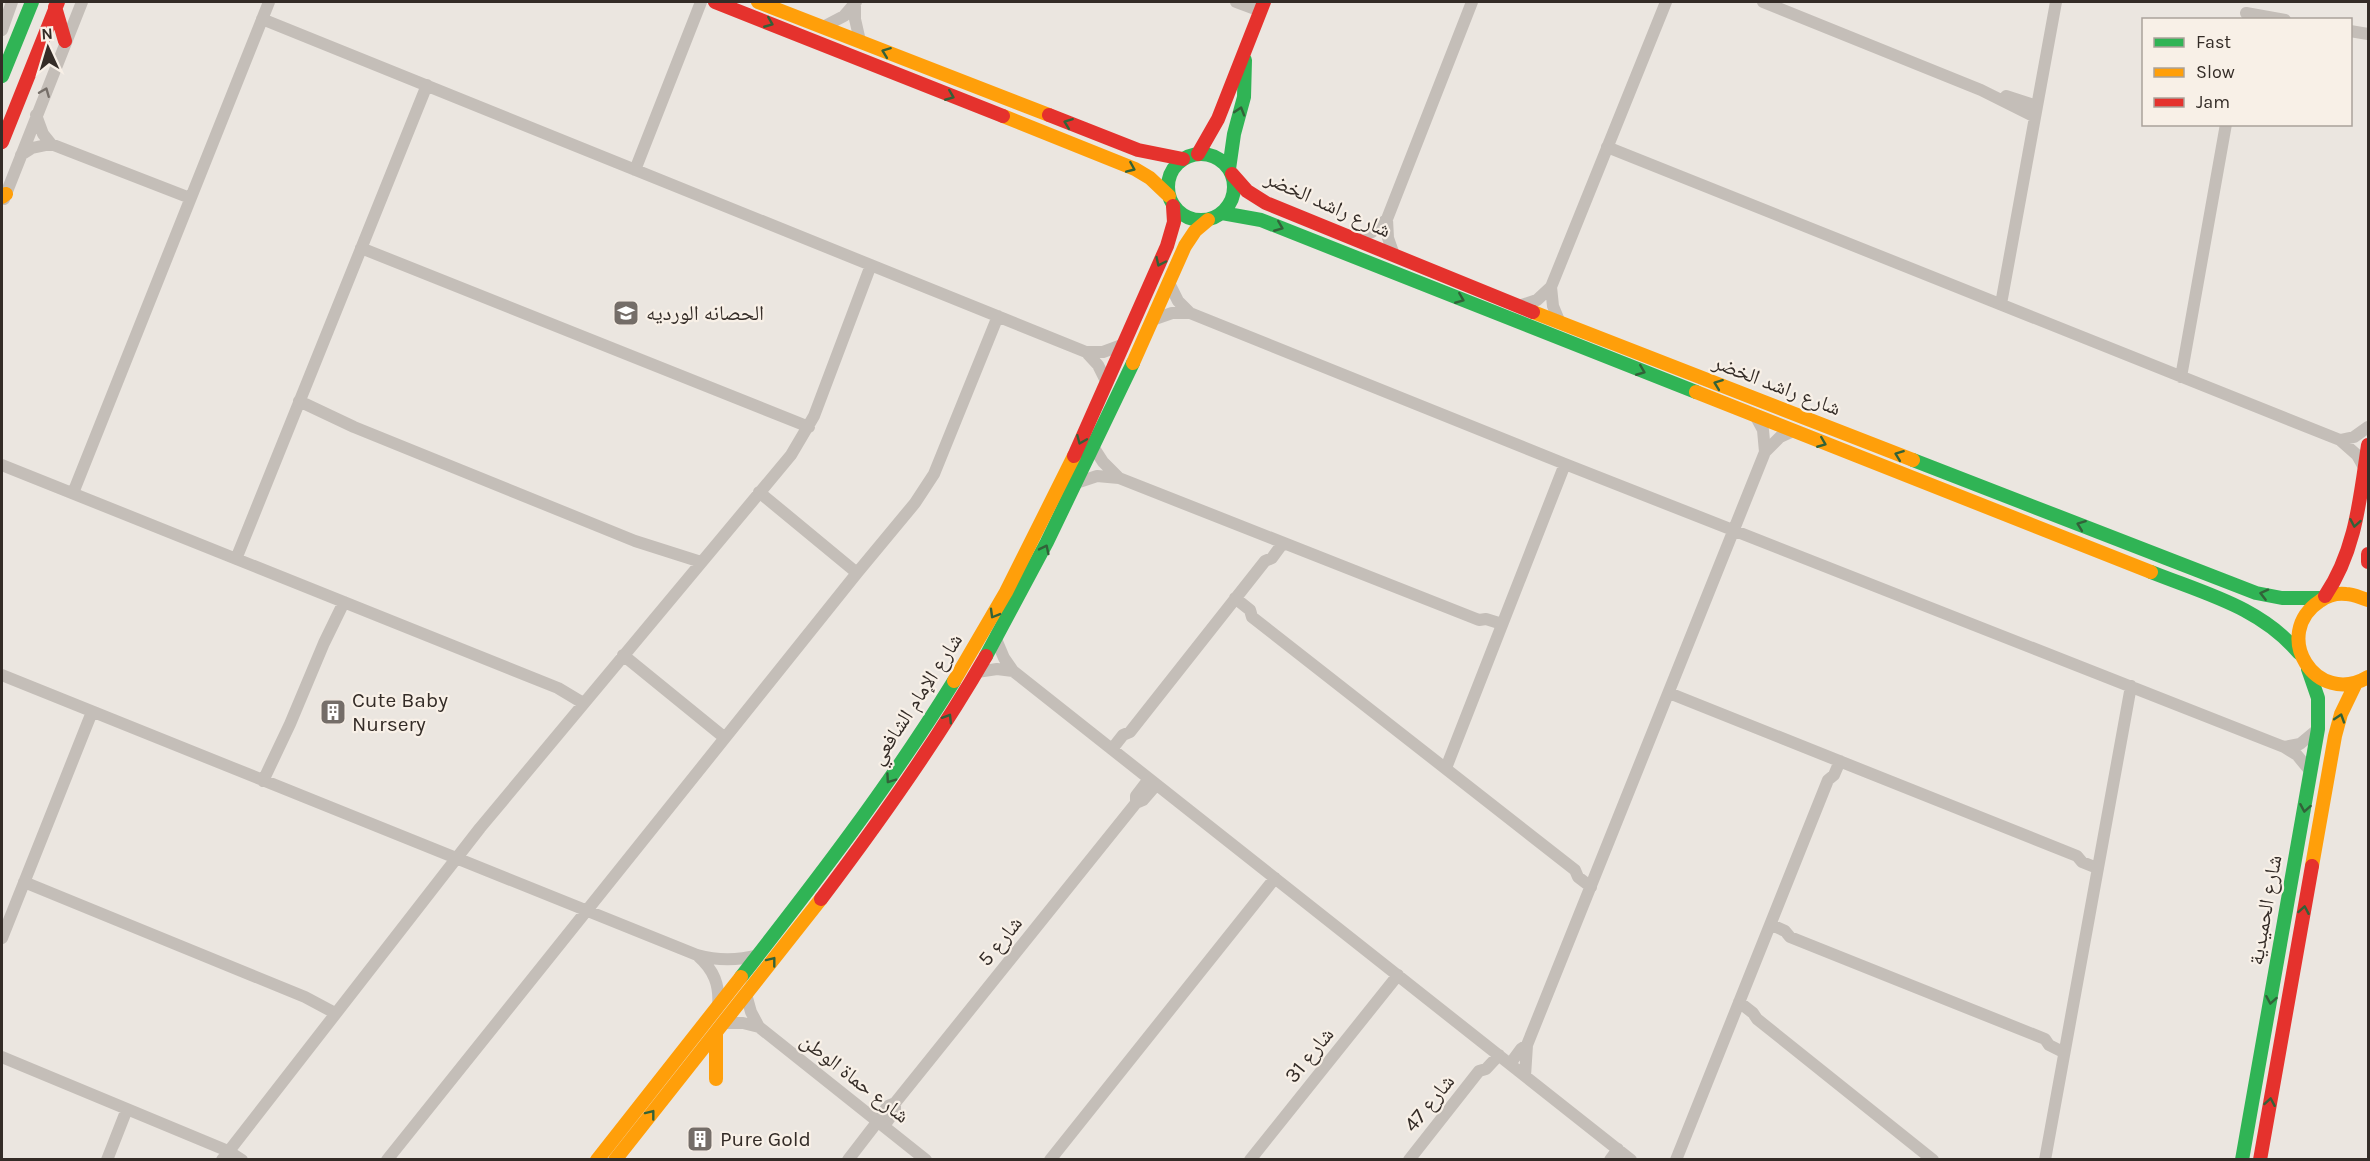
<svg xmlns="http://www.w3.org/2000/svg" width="2370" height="1161" font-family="Karla,'Noto Naskh Arabic',sans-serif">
  <rect width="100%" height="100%" fill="#ebe6e0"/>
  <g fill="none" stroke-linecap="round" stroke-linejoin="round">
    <!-- street -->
    <path stroke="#c4beb8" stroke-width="12" d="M 1236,2 L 1260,11
      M 1763,2 L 1981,90 L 2035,117
      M 855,4 L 855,19 L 860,41
      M 2246,13 L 2285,20
      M 262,19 L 1086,352 L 1103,352 L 1122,345
      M 823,27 L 844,16 L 856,2
      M 2,30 L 12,2
      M 2350,31 L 2368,34
      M 2006,96 L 2037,106
      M 36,115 L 43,134 L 51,144 L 190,198
      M 1607,147 L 2340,440 L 2357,455 L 2365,469
      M 21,155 L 32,148 L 51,144
      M 635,170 L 701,2
      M 4,199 L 82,2
      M 1354,238 L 1372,232 L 1387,219
      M 361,248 L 809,427
      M 1394,255 L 1388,238 L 1387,219 L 1472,2
      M 1169,283 L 1178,301 L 1190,313
      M 1551,287 L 1553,306 L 1560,323
      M 2001,304 L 2056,2
      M 1519,306 L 1537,300 L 1551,287 L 1666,2
      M 1152,320 L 1172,313 L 1190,313 L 1565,464 L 2284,747 L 2297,755 L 2311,772
      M 1086,352 L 1098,365 L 1106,381
      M 2181,377 L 2226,124
      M 299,401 L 354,427 L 635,541 L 701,562
      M 1756,417 L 1763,430 L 1765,452
      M 2340,440 L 2354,437 L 2368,427
      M 1092,445 L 1103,462 L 1118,477
      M 2,465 L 558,688 L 583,703
      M 1076,483 L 1097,476 L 1119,478 L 1479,620 L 1486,619 L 1502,624
      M 759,492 L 857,573
      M 73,493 L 269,2
      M 236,559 L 427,85
      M 1235,598 L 1250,610 L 1252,617 L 1575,870 L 1578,877 L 1591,887
      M 996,639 L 1004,658 L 1013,671 L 1631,1160
      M 623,655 L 725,738
      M 977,672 L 997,669 L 1013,671
      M 2,675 L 697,955 C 718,961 737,961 758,955
      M 1669,693 L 2077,856 L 2082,862 L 2097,868
      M 2284,747 L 2300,744 L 2318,729
      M 1112,749 L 1123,735 L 1130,732 L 1265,561 L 1272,558 L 1283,543
      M 1446,768 L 1565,464
      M 263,781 L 290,724 L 324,643 L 344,602
      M 1136,803 L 1136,796 L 1149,779
      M 24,882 L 305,997 L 335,1013
      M 1772,925 L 1785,931 L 1790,937 L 2045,1039 L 2049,1045 L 2063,1052
      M 2,938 L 92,712
      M 698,956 C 714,970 720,985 718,1007
      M 746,994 L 751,1012 L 759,1027
      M 1739,1002 L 1753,1013 L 1757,1019 L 1933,1160
      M 723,1023 L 743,1023 L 759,1027 L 926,1160
      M 2,1057 L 228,1151 L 242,1160
      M 1510,1064 L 1521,1049 L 1527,1045
      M 1525,1076 L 1527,1045 L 1765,452 L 1780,437 L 1793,431
      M 877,1120 L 888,1106 L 895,1103 L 1136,803 L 1143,800 L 1156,785
      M 884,1126 L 895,1110 L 895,1103
      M 107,1160 L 127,1109
      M 222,1160 L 480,828 L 791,455 L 814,416 L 871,265
      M 387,1160 L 857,573 L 915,503 L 934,474 L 998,316
      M 848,1160 L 878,1121
      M 1050,1160 L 1275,878
      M 1250,1160 L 1398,975
      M 1409,1160 L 1479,1071 L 1486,1069 L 1499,1055
      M 1610,1160 L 1618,1149
      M 1676,1160 L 1828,780 L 1834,775 L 1840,761
      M 2045,1160 L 2131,686"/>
    <!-- fast -->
    <path stroke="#30b455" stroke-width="14" d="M 2,76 L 32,2
      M1168 187a33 33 0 1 1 66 0a33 33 0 1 1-66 0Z
      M 1229,169 L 1234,134 L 1244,97 L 1245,60
      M 1222,213 L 1261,220 L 1696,392
      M 1913,460 L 2256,593 L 2282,598 L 2322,598
      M 2151,572 C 2206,594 2260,607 2299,653
      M 986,656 L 1047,542 L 1133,363
      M 741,977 C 816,881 890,785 954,681
      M 2242,1160 L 2318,729 L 2318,698 L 2308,669"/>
    <!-- slow -->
    <path stroke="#ff9f0a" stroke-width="14" d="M 758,2 L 1049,115
      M 1003,116 L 1135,169 L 1150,178 L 1169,196
      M 2,197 L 6,194
      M 1533,312 L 1913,460
      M 1133,363 L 1185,246 L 1195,231 L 1208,220
      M 1696,392 L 2151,572
      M 2368,600 C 2361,598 2353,594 2346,594 C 2337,593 2327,596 2320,601 C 2270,634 2316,708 2368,677
      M 954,681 L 1006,592 L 1074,456
      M 2312,866 L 2335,736 L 2341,714 L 2356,683
      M 716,1032 L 716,1079
      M 597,1160 L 741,977
      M 615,1160 L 821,899"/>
    <!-- jam -->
    <path stroke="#e5322d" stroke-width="14" d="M 715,2 L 1003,116
      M 55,7 L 65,41
      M 1049,115 L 1138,150 L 1183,159
      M 2,142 L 58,2
      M 1198,154 L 1218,119 L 1264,2
      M 1232,174 L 1247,191 L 1266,203 L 1533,312
      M 1074,456 L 1167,246 L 1174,222 L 1173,206
      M 2368,554 L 2368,562
      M 2325,596 C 2356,550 2360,498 2368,445
      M 821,899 C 880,821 937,741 986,656
      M 2260,1160 L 2312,866"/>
  </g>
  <!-- one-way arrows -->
  <defs><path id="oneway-chevron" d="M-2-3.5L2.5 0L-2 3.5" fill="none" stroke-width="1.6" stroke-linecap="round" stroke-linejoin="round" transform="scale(1.5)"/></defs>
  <g stroke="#326239">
    <use href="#oneway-chevron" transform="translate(769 23) rotate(22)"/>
    <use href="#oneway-chevron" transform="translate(886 52) rotate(-159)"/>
    <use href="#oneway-chevron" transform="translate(950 96) rotate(22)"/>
    <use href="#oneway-chevron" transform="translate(1240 111) rotate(-73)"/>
    <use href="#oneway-chevron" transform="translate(1068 123) rotate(-159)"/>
    <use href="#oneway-chevron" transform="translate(1131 168) rotate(23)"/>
    <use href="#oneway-chevron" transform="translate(1279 227) rotate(22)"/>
    <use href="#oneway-chevron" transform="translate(1160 262) rotate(115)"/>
    <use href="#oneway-chevron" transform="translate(1460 299) rotate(22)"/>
    <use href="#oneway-chevron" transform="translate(1641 371) rotate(22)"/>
    <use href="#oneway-chevron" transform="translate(1718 384) rotate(-159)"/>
    <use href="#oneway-chevron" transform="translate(1081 440) rotate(113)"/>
    <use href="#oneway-chevron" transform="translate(1822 443) rotate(22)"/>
    <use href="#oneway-chevron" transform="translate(1899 455) rotate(-159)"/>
    <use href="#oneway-chevron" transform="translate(2355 523) rotate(100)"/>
    <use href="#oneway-chevron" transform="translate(2081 525) rotate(-159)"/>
    <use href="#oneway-chevron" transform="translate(1045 549) rotate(-64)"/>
    <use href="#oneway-chevron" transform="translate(2264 594) rotate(-166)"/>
    <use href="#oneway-chevron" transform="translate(994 614) rotate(120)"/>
    <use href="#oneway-chevron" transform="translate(948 718) rotate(-58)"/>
    <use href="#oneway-chevron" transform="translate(2340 718) rotate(-72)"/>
    <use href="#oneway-chevron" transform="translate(890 779) rotate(125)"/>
    <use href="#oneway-chevron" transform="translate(2305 808) rotate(100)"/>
    <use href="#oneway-chevron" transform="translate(2304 910) rotate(-80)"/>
    <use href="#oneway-chevron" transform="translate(772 961) rotate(-52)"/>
    <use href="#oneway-chevron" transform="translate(2271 1000) rotate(100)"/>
    <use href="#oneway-chevron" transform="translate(2270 1102) rotate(-80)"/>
    <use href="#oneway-chevron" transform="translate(651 1114) rotate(-52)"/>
  </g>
  <use stroke="#756e68" href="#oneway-chevron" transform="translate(45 92) rotate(-68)"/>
  <!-- icons -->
  <defs>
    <g id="school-square" transform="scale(1.35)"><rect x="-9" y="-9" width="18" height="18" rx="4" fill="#746d68" stroke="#f8f0e7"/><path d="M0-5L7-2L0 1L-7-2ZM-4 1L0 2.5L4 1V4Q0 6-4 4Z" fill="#fff"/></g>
    <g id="building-square" transform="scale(1.35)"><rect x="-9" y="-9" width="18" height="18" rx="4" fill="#746d68" stroke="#f8f0e7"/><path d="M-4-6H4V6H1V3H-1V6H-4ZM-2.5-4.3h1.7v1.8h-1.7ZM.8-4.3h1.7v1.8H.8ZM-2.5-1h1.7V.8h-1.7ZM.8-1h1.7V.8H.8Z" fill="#fff"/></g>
  </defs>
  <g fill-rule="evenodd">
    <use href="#school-square" x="626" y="313"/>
    <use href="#building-square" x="333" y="712"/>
    <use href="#building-square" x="700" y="1139"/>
  </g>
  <g text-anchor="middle" stroke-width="4.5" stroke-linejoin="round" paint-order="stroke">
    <!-- street labels -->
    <g font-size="21" fill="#342c27" stroke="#f8f0e7">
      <text transform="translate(1328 204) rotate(24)" y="7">شارع راشد الخضر</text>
      <text transform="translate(1777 385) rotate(21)" y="7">شارع راشد الخضر</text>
      <text transform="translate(916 699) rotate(-57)" y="7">شارع الإمام الشافعي</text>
      <text transform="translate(2265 910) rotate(-80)" y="7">شارع الحميدية</text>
      <text transform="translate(1000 941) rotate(-51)" y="7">شارع 5</text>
      <text transform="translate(1309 1055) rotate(-51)" y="7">شارع 31</text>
      <text transform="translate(855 1078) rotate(38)" y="7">شارع حماة الوطن</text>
      <text transform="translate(1429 1103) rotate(-51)" y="7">شارع 47</text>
    </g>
    <!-- poi labels -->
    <g font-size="21" fill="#342c27" stroke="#f8f0e7" text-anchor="start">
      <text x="646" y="320">الحصانه الورديه</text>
      <text x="352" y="707">Cute Baby<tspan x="352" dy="24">Nursery</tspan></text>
      <text x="720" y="1146">Pure Gold</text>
    </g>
  </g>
  <!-- border -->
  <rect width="2370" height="1161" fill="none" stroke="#342c27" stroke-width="6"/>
  <!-- legend -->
  <rect x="2142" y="18" width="210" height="108" fill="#f8f0e7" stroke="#aaa29a" stroke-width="1.5"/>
  <rect x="2154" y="38" width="30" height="9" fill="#30b455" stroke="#aaa29a" stroke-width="1.5"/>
  <text x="2196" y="48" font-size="18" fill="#342c27">Fast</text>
  <rect x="2154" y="68" width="30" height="9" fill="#ff9f0a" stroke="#aaa29a" stroke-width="1.5"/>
  <text x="2196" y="78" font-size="18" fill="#342c27">Slow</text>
  <rect x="2154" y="98" width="30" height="9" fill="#e5322d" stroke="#aaa29a" stroke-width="1.5"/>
  <text x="2196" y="108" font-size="18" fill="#342c27">Jam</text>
  <!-- north arrow -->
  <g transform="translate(48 48) rotate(356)" stroke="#f8f0e7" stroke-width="4.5" paint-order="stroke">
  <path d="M0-4.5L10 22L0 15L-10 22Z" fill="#342c27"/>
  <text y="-9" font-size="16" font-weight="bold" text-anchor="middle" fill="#342c27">N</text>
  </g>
</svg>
